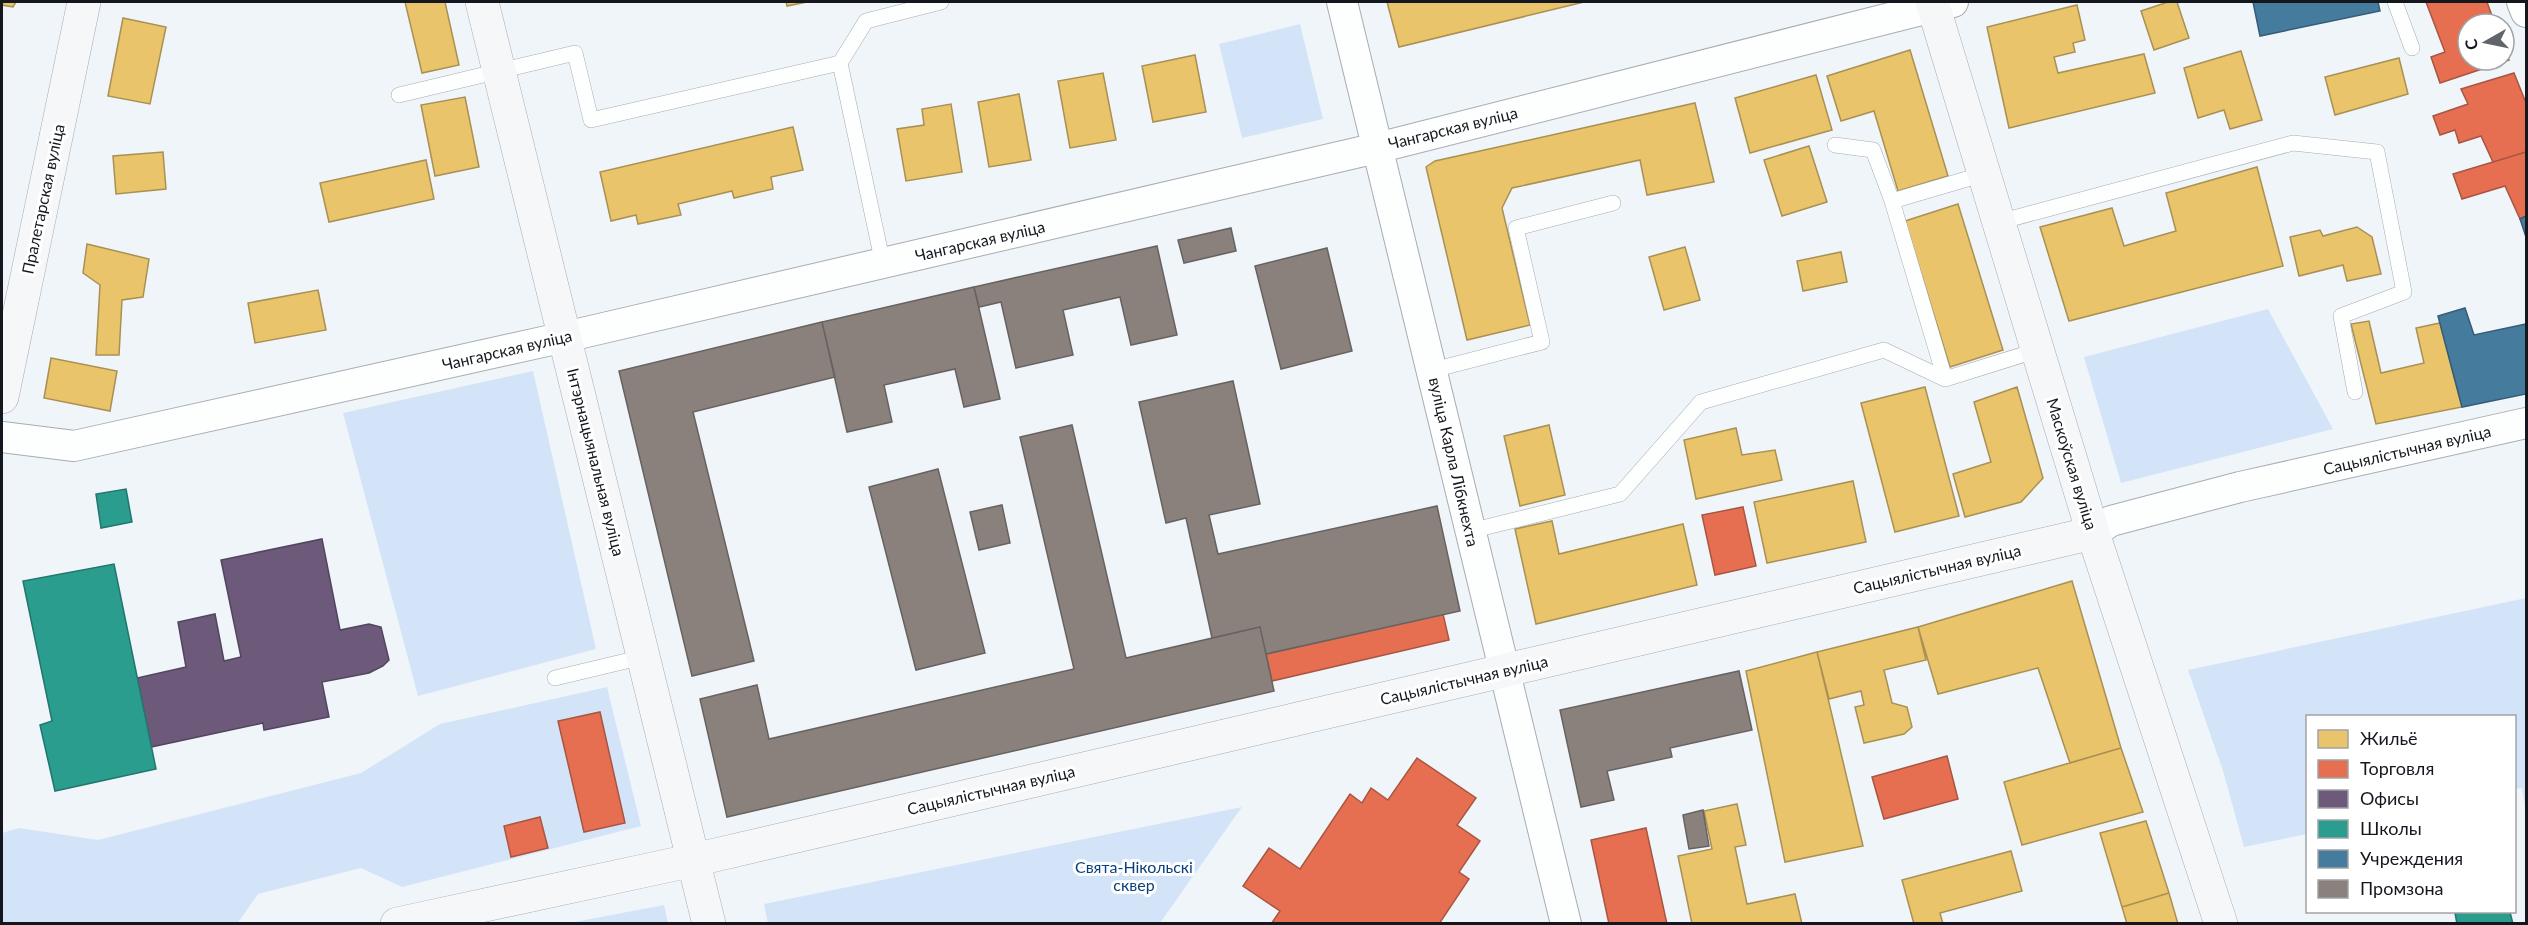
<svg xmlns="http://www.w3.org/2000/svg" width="2528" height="925" font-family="Lato,sans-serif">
  <rect width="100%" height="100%" fill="#f0f5fa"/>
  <!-- green -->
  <path fill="#d4e4f8" d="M 1300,24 L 1323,119 L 1242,138 L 1219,44 Z
    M 2268,309 L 2333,429 L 2121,483 L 2084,357 Z
    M 533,371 L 596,649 L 418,696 L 343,413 Z
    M 2526,598 L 2526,814 L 2522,788 L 2515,789 L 2514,716 L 2308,716 L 2307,834 L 2244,847 L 2223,771 L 2188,670 Z
    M 607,687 L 641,826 L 402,887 L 361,868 L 258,894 L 237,924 L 2,923 L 2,833 L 19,828 L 98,840 L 361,773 L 440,724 Z
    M 1242,807 L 1160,923 L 768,924 L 764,904 Z
    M 664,905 L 668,923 L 569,923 Z"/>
  <!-- homes -->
  <path fill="#e9c46a" stroke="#a99053" stroke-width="1.5" d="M 2,2 L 16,2 L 13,7 L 2,5 Z
    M 405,2 L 445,2 L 459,65 L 422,73 Z
    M 786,2 L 807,2 L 787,6 Z
    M 1387,2 L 1584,2 L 1399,47 Z
    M 2168,2 L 2177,2 L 2189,38 L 2154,50 L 2141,11 Z
    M 2077,5 L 2085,40 L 2073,43 L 2075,52 L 2054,57 L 2058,73 L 2144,54 L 2155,93 L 2009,128 L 1987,27 Z
    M 123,18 L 166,27 L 150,104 L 108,96 Z
    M 1910,50 L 1948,176 L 1898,191 L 1874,111 L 1841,121 L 1827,76 Z
    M 2241,51 L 2262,120 L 2230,129 L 2224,110 L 2198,118 L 2184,68 Z
    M 1195,55 L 1206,112 L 1153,122 L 1142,66 Z
    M 2399,58 L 2408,94 L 2335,115 L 2325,77 Z
    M 1103,73 L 1116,140 L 1070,148 L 1058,81 Z
    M 1816,75 L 1832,130 L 1750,153 L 1735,98 Z
    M 1019,94 L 1031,160 L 989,167 L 978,102 Z
    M 465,97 L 479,167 L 435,176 L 421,105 Z
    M 1695,103 L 1714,182 L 1647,195 L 1640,160 L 1512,188 L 1502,208 L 1530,325 L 1467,340 L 1426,167 L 1435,161 Z
    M 951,104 L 962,172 L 906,181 L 897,129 L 924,125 L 922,109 Z
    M 793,127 L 803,170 L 771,177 L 773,189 L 734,198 L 732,191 L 678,204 L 681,215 L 638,224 L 636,215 L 611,221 L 600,172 Z
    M 1809,146 L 1827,202 L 1782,216 L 1764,160 Z
    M 163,152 L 166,189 L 116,194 L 113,156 Z
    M 426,160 L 434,199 L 329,222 L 320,183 Z
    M 2257,167 L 2283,266 L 2069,321 L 2040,227 L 2112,208 L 2124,246 L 2176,231 L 2166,193 Z
    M 1958,204 L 2003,350 L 1950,367 L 1905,221 Z
    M 2357,227 L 2372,237 L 2381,274 L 2347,281 L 2343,265 L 2299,276 L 2290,237 L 2320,230 L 2323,236 Z
    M 87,244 L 149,259 L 143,297 L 122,300 L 119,355 L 96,355 L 100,285 L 83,273 Z
    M 1685,247 L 1700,300 L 1664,310 L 1649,257 Z
    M 1841,252 L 1847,282 L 1803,291 L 1797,261 Z
    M 318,290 L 326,330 L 255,343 L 248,303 Z
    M 2369,321 L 2381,373 L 2424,363 L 2416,328 L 2440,323 L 2462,407 L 2376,424 L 2351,324 Z
    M 51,358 L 117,371 L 110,411 L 44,398 Z
    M 1925,387 L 1959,516 L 1895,532 L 1861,403 Z
    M 2017,387 L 2043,478 L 2021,502 L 1965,517 L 1953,474 L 1991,462 L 1974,402 Z
    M 1549,425 L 1565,495 L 1520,506 L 1504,436 Z
    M 1736,428 L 1742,455 L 1775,450 L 1782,480 L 1696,499 L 1684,440 Z
    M 1853,481 L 1866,542 L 1767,563 L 1754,502 Z
    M 1552,521 L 1559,554 L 1683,524 L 1697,585 L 1536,624 L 1515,529 Z
    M 2072,581 L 2121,748 L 2070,763 L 2038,668 L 1938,694 L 1918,627 Z
    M 1918,627 L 1926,660 L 1884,670 L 1892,703 L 1907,707 L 1912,727 L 1904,734 L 1864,743 L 1855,707 L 1864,705 L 1861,691 L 1829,699 L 1817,652 Z
    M 1817,652 L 1863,846 L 1785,862 L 1746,671 Z
    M 2121,748 L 2143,812 L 2022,845 L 2004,782 Z
    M 1737,804 L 1746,845 L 1735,847 L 1747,904 L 1795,894 L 1802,924 L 1692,924 L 1678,856 L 1712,849 L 1704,811 Z
    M 2146,821 L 2169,893 L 2122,907 L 2100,833 Z
    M 2011,851 L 2022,891 L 1940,913 L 1943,924 L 1914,924 L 1902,880 Z
    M 2169,893 L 2178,924 L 2127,924 L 2122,907 Z"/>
  <!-- shops -->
  <path fill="#e76f51" stroke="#a85542" stroke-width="1.5" d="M 2426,2 L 2487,2 L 2495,24 L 2468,24 L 2468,60 L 2504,60 L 2504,46 L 2509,60 L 2440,83 L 2431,57 L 2445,52 Z
    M 2514,73 L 2526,103 L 2526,152 L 2493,162 L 2481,136 L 2459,143 L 2455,130 L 2440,135 L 2433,116 L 2468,104 L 2461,89 Z
    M 2526,152 L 2526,216 L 2520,219 L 2505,186 L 2462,199 L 2453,174 Z
    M 1743,507 L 1756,566 L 1715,575 L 1702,515 Z
    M 1443,614 L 1449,640 L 1272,681 L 1266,654 Z
    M 600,712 L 625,823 L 584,832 L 558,721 Z
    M 1947,756 L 1958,799 L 1884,819 L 1872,777 Z
    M 1417,758 L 1476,798 L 1457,825 L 1480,841 L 1459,872 L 1469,879 L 1439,924 L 1271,924 L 1280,911 L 1243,886 L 1269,848 L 1300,869 L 1350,794 L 1362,803 L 1371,788 L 1388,800 Z
    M 540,817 L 548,848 L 511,857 L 504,826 Z
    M 1646,828 L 1667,924 L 1609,924 L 1591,840 Z"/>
  <!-- offices -->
  <path fill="#6d597a" stroke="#52465e" stroke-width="1.5" d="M 322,539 L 340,630 L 369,624 L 381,627 L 389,660 L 383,666 L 369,673 L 322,682 L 329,717 L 264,730 L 263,723 L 151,747 L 137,678 L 186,667 L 178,622 L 215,614 L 224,661 L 241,657 L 221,560 Z"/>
  <!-- schools -->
  <path fill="#2a9d8f" stroke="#23756d" stroke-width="1.5" d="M 126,489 L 132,522 L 101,528 L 96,494 Z
    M 114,564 L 156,769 L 55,791 L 40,725 L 52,721 L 23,581 Z
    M 2463,912 L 2510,912 L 2513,924 L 2457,924 L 2455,913 Z"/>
  <!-- public -->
  <path fill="#457b9d" stroke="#365d77" stroke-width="1.5" d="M 2253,2 L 2378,2 L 2380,11 L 2260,36 Z
    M 2526,216 L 2526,237 L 2520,219 Z
    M 2465,308 L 2474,335 L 2526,324 L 2526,394 L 2462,407 L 2438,316 Z"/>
  <!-- industry -->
  <path fill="#8a817c" stroke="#676260" stroke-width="1.5" d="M 1231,228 L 1236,251 L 1184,263 L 1178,240 Z
    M 1157,246 L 1177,335 L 1131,345 L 1120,297 L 1063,310 L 1073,355 L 1016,368 L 1001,302 L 979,307 L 974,287 Z
    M 1327,248 L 1352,351 L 1281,369 L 1255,266 Z
    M 974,287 L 1000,399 L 964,407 L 955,369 L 884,385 L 892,422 L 847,432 L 822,322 Z
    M 822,322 L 835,377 L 693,412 L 754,661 L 692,676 L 619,371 Z
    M 1233,381 L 1260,504 L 1209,515 L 1218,554 L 1437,506 L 1460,611 L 1266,654 L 1260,627 L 1212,638 L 1186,518 L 1166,523 L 1139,402 Z
    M 1072,425 L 1126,658 L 1260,627 L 1274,691 L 727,817 L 700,699 L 757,685 L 769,739 L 1074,669 L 1020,437 Z
    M 938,469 L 985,653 L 916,670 L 869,487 Z
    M 1002,505 L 1010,543 L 979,550 L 970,512 Z
    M 1739,671 L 1752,730 L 1670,748 L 1672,757 L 1607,771 L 1614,800 L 1581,807 L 1560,710 Z
    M 1703,810 L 1709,846 L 1689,849 L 1683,815 Z"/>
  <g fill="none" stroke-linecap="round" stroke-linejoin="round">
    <!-- lane casing -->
    <g stroke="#a8acb1" stroke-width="16">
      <path id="lane" d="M 2395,2 L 2412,48
        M 840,63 L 883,264
        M 399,95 L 575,53 L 591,120 L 840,63 L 866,21 L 941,2
        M 1835,145 L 1873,150 L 1892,201 L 1945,379
        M 1892,201 L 1984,174
        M 1999,222 L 2293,143 L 2377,152 L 2404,292 L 2341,316 L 2355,392
        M 1433,370 L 1542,342 L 1516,228 L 1613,203
        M 1470,531 L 1620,494 L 1701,402 L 1884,350 L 1945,379 L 2038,350
        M 555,678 L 643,657"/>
    </g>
    <!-- street casing -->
    <g stroke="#a8acb1" stroke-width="32">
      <path id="street" d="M 1342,2 L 1566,924
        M 2522,2 L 2526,12
        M 2,437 L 74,446 L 565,337 L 1377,148 L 1953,2
        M 2093,533 L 2111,521 L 2240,487 L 2526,423"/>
    </g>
    <!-- secondary casing -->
    <g stroke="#a8acb1" stroke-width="34">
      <path id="secondary" d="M 482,2 L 709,924
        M 1932,2 L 2093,533 L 2221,924
        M 2,397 L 84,2
        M 397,924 L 694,860 L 2093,533"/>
    </g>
    <!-- lane -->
    <use href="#lane" stroke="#fdfefe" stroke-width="15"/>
    <!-- street -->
    <use href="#street" stroke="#fdfefe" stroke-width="30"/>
    <!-- secondary -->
    <use href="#secondary" stroke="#f5f7f9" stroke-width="33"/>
  </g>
  <g text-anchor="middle" stroke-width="6" stroke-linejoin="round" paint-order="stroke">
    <!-- street labels -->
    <g font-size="16" fill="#14181e" stroke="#fff">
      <text transform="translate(1453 128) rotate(-14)" y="6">Чангарская вуліца</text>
      <text transform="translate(43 199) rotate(-78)" y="6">Пралетарская вуліца</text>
      <text transform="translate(980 241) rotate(-13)" y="6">Чангарская вуліца</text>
      <text transform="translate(507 350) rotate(-13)" y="6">Чангарская вуліца</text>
      <text transform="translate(2407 450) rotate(-13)" y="6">Сацыялістычная вуліца</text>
      <text transform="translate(596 462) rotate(76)" y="6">Інтэрнацыянальная вуліца</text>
      <text transform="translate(1454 462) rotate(77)" y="6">вуліца Карла Лібкнехта</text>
      <text transform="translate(2072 464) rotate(73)" y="6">Маскоўская вуліца</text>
      <text transform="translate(1937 569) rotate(-13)" y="6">Сацыялістычная вуліца</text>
      <text transform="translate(1464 680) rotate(-13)" y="6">Сацыялістычная вуліца</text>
      <text transform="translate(991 790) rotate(-13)" y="6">Сацыялістычная вуліца</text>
    </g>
    <!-- park labels -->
    <g font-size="16" fill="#08407e" stroke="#fff">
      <text x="1134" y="873">Свята-Нікольскі<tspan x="1134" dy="18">сквер</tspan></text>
    </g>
  </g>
  <!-- border -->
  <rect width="2528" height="925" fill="none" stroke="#14181e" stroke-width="6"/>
  <!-- legend -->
  <rect x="2306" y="715" width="210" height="198" fill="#ffffff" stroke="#a1a3a5" stroke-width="1.5"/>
  <rect x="2318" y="730" width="30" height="18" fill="#e9c46a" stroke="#a1a3a5" stroke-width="1.5"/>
  <text x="2360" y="745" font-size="18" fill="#14181e">Жильё</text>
  <rect x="2318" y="760" width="30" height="18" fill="#e76f51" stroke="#a1a3a5" stroke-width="1.5"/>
  <text x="2360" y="775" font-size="18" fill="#14181e">Торговля</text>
  <rect x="2318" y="790" width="30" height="18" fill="#6d597a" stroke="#a1a3a5" stroke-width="1.5"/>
  <text x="2360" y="805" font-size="18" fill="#14181e">Офисы</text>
  <rect x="2318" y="820" width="30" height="18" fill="#2a9d8f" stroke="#a1a3a5" stroke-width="1.5"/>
  <text x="2360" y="835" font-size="18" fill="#14181e">Школы</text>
  <rect x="2318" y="850" width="30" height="18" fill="#457b9d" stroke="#a1a3a5" stroke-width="1.5"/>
  <text x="2360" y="865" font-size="18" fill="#14181e">Учреждения</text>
  <rect x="2318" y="880" width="30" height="18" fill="#8a817c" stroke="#a1a3a5" stroke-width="1.5"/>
  <text x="2360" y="895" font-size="18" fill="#14181e">Промзона</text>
  <!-- north arrow -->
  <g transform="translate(2486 42) rotate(261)"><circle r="28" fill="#ffffff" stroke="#a1a3a5" stroke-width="1.5"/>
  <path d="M0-4.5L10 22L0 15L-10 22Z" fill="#61656b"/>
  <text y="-9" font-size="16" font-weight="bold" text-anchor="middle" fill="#14181e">С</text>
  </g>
</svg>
